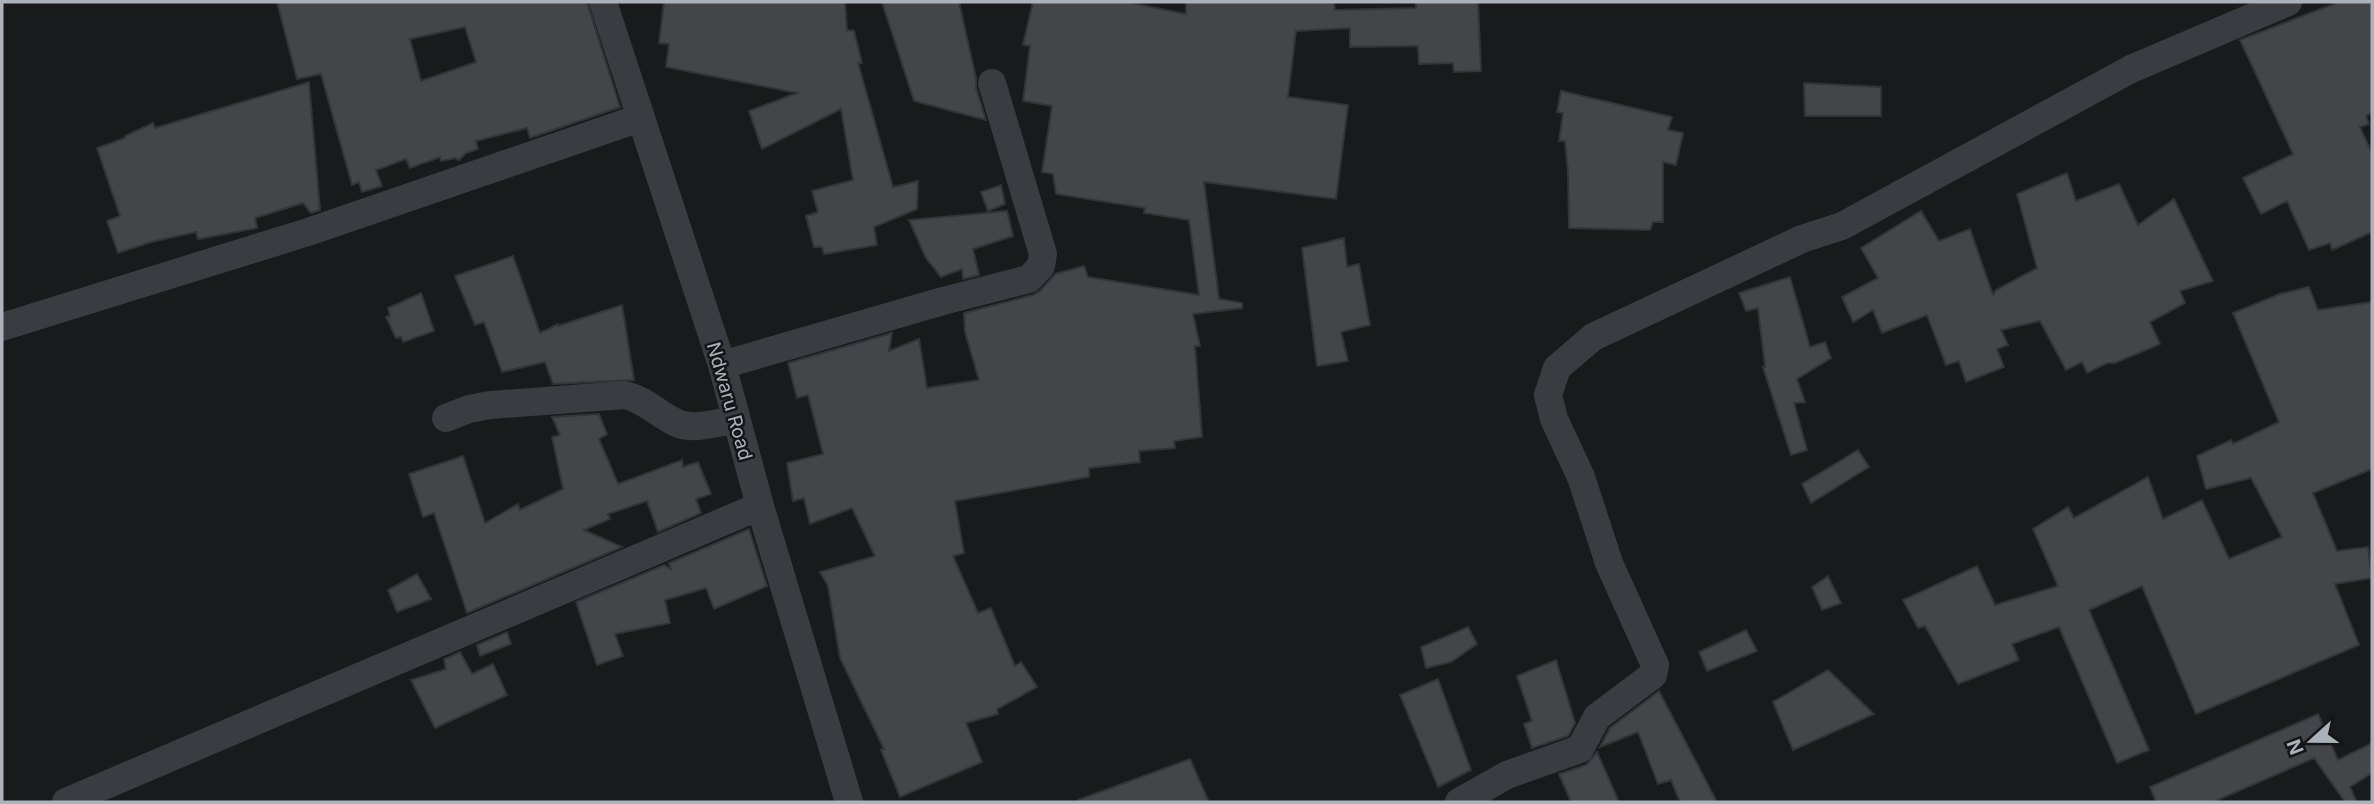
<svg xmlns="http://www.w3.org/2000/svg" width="2374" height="804" font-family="Inter,sans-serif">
  <rect width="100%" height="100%" fill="#191a1c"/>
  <!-- building -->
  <path fill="#434549" stroke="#333438" stroke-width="2" fill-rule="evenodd" d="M 277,2 L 587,2 L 620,107 L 530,138 L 527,128 L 476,141 L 478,149 L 466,153 L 459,160 L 455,158 L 441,161 L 440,157 L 410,168 L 406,159 L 376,170 L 382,186 L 362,192 L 359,182 L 352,185 L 321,74 L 297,79 ZM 465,27 L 476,62 L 421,81 L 410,39 Z
    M 664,2 L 845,2 L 847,30 L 854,31 L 862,63 L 858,63 L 893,187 L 918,181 L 917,209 L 874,227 L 877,245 L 824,254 L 822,247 L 814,247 L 806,216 L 818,212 L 812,191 L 853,180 L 841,109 L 762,149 L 749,111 L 797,93 L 666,67 L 669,44 L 659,43 Z
    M 882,2 L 959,2 L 976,78 L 976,88 L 986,120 L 914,101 Z
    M 1033,2 L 1127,2 L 1186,14 L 1186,2 L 1334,2 L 1335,10 L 1416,8 L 1416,2 L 1478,2 L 1481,71 L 1454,72 L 1453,63 L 1419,64 L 1418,46 L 1350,47 L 1350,28 L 1296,31 L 1288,97 L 1348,105 L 1336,199 L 1204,182 L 1219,299 L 1242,303 L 1242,308 L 1193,314 L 1200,346 L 1195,346 L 1202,437 L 1174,441 L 1175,448 L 1139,451 L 1140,462 L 1089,468 L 1089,477 L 955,501 L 964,553 L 953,556 L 978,613 L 991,608 L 1015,666 L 1021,662 L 1037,687 L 997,709 L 998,714 L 966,723 L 982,762 L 900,797 L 881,750 L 884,749 L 840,658 L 828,586 L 820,572 L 875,556 L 852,508 L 810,524 L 804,498 L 793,501 L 787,463 L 823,454 L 808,395 L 797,398 L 788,363 L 892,333 L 889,351 L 919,339 L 927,388 L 979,380 L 965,332 L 964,313 L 1033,295 L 1041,290 L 1055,274 L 1084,266 L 1088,277 L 1199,295 L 1189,220 L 1144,213 L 1145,208 L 1056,194 L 1053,174 L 1042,172 L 1052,106 L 1023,101 L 1030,46 L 1023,45 Z
    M 2339,2 L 2372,2 L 2372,113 L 2366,116 L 2369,124 L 2360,127 L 2372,153 L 2372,232 L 2332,250 L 2330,243 L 2309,250 L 2287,201 L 2261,214 L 2243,178 L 2293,154 L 2240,40 Z
    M 309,82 L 320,210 L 311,213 L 303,203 L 255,218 L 257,228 L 198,239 L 196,232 L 151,242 L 118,253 L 107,221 L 120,216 L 97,148 L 125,138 L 125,136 L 153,123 L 155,128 Z
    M 1804,83 L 1881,87 L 1881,116 L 1805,116 Z
    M 1561,91 L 1672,117 L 1668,130 L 1683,133 L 1676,165 L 1663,162 L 1663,222 L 1653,222 L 1650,230 L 1569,228 L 1568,172 L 1565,141 L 1559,141 L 1563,113 L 1557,112 Z
    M 2067,173 L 2076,201 L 2119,184 L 2138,225 L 2174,199 L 2213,281 L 2180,291 L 2185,303 L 2150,322 L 2160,344 L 2115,363 L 2107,363 L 2087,373 L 2082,362 L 2066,370 L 2040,321 L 2001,330 L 2008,345 L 1997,349 L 2004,367 L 1966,382 L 1959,361 L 1946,365 L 1927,315 L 1882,333 L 1873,310 L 1853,322 L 1842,297 L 1878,278 L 1861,248 L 1921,211 L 1939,241 L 1970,229 L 1993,295 L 1996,290 L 2037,268 L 2017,194 Z
    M 1001,185 L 1005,204 L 988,211 L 981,192 Z
    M 1007,211 L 1013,236 L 973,249 L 979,275 L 963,279 L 962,269 L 941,277 L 926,258 L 909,220 Z
    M 1344,238 L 1347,267 L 1359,264 L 1370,325 L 1341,332 L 1348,361 L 1317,366 L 1302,248 Z
    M 513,256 L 540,333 L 558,324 L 558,326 L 622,305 L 634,380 L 553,384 L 545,362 L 502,372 L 484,322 L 475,325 L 455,276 Z
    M 1790,277 L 1810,347 L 1825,342 L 1831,358 L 1797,379 L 1805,402 L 1794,403 L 1807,450 L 1791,455 L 1763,367 L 1765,367 L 1758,308 L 1746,311 L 1739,293 Z
    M 2309,287 L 2318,310 L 2372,302 L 2372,469 L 2313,493 L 2337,551 L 2368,547 L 2372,578 L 2335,584 L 2359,645 L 2196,714 L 2142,586 L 2089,610 L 2149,750 L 2117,763 L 2059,627 L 2012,644 L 2019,660 L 1958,684 L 1925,626 L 1918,628 L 1903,600 L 1977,566 L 1995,605 L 2058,586 L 2033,529 L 2068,507 L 2074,518 L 2148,477 L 2163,519 L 2202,500 L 2229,559 L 2282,537 L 2251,478 L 2206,489 L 2197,456 L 2231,440 L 2233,444 L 2279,422 L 2233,313 L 2280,294 Z
    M 421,293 L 434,331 L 403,342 L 401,337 L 396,338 L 386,317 L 390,316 L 388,308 Z
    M 599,414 L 607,434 L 599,439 L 618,484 L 682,460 L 683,467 L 698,462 L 711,494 L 696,499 L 701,513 L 658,532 L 647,501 L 608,514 L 610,519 L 584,530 L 622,547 L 467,613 L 434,513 L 423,517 L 409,474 L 463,456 L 485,523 L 518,504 L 520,510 L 563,489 L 552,437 L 560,435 L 552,417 Z
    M 1858,450 L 1869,467 L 1811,503 L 1802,484 Z
    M 749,529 L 767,586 L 714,609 L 706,588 L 665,600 L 670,623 L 615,634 L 623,656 L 597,665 L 576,602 L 664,565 L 671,569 L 669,563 Z
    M 417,574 L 431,599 L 397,612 L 388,590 Z
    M 1828,576 L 1841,603 L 1822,610 L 1812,587 Z
    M 1468,627 L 1477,644 L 1451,662 L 1426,668 L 1421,647 Z
    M 1746,630 L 1757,651 L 1707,671 L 1699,652 Z
    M 507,632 L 511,644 L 480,656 L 477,645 Z
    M 460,652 L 472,674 L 493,664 L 507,695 L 435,728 L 411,680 L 446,669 L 444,659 Z
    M 1556,660 L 1575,723 L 1568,736 L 1532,748 L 1524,724 L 1532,721 L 1517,676 Z
    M 1828,670 L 1874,714 L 1793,750 L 1773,702 Z
    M 1438,679 L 1471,770 L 1438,787 L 1400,695 Z
    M 1659,691 L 1717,802 L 1680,802 L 1671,780 L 1658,784 L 1638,732 L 1600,747 L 1610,728 Z
    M 2318,714 L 2338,760 L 2372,743 L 2372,773 L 2350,787 L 2357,802 L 2345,802 L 2314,758 L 2213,802 L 2156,802 L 2150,787 Z
    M 1597,752 L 1619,802 L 1571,802 L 1559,774 L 1586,765 Z
    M 1190,759 L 1209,802 L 1078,802 L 1078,800 Z"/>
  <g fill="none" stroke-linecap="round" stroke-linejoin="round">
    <!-- minor -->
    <path stroke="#3a3c41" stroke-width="28" d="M 603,2 L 722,365 L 760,506 L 849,802
      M 2,327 L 308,232 L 640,118
      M 722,365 L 943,301 L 1029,279 L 1041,266 L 1043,254 L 992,83
      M 446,418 L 469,409 L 490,405 L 625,395 C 646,400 660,416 679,424 C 696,430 718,422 735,420
      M 66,802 L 760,506
      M 1459,802 L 1507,775 L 1580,749 L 1597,717 L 1653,675 L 1655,665 L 1609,563 L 1581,477 L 1554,419 L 1548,395 L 1557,368 L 1593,337 L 1802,239 L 1842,226 L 2131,69 L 2288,2"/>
  </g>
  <g text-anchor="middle" stroke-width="5" stroke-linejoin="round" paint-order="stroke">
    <!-- street labels -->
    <g font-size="19" fill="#abb2bc" stroke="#141517">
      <text transform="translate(730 401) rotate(74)" y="7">Ndwaru Road</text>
    </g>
  </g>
  <!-- border -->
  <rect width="2374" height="804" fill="none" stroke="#abb2bc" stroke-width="7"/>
  <!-- north arrow -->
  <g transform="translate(2311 741) rotate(249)" stroke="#141517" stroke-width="5" paint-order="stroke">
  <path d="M0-5L12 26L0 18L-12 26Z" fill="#abb2bc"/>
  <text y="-10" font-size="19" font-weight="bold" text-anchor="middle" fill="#abb2bc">N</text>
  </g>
</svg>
